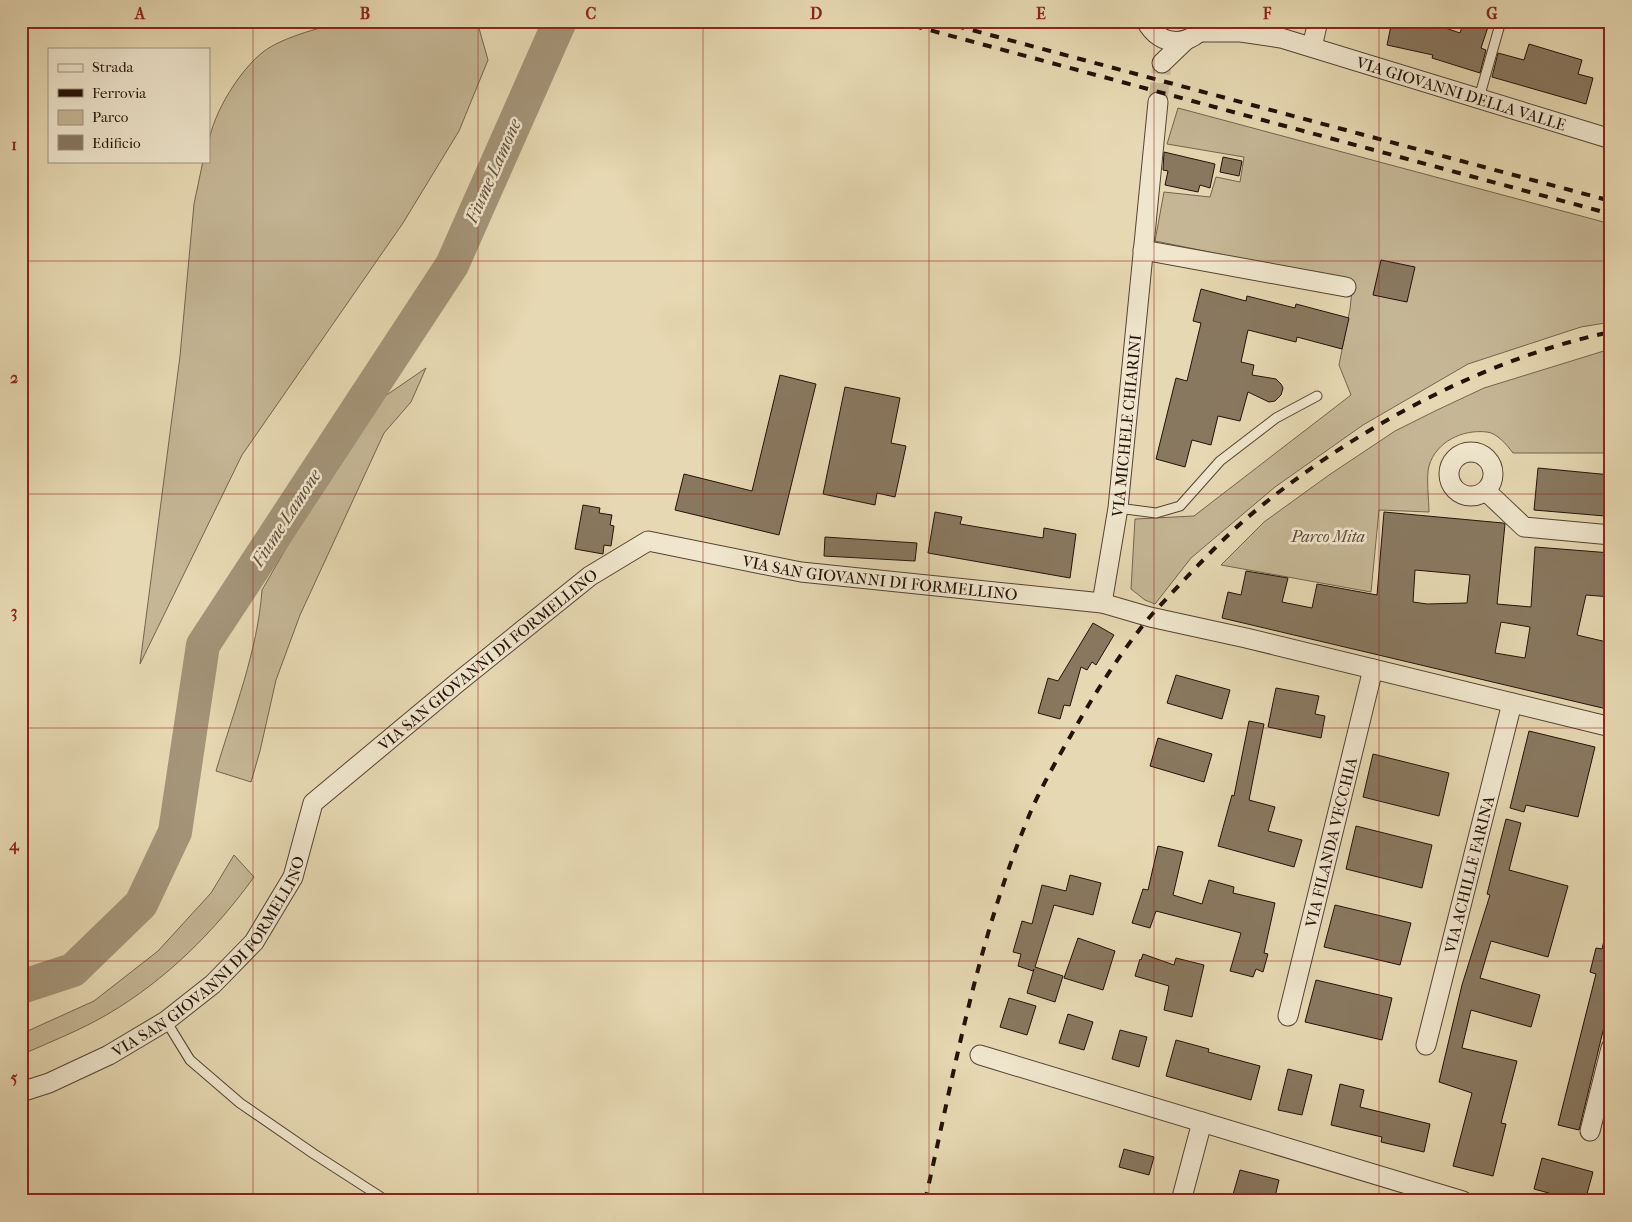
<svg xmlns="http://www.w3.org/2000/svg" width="1632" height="1222" font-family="'IM FELL French Canon',serif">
  <rect width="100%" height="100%" fill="#e6d8b2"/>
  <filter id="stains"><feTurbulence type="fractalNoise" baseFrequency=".004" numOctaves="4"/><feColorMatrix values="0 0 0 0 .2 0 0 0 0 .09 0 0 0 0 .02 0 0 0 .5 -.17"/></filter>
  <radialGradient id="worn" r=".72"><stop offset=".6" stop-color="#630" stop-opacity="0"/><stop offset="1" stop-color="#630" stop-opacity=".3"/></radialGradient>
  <!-- green -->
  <path fill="#c5b695" stroke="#74644e" d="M 349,21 L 477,21 L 488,60 L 459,131 L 403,223 L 242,455 L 140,664 L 180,356 L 194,204 L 203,161 L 209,161 C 209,155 208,148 209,142 C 213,113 240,70 263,52 C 282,37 325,26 349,21 Z
    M 1178,108 L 1611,224 L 1611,322 L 1581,327 L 1468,364 L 1363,425 L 1275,487 L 1191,558 L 1155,604 L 1145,600 L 1131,589 L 1135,519 L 1194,516 L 1351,395 L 1339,365 L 1350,309 L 1353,281 L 1155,241 L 1164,192 L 1210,197 L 1216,177 L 1240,182 L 1244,157 L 1167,144 Z
    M 1607,350 L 1611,350 L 1611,387 L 1607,453 L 1513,453 C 1507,445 1497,433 1487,432 C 1462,429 1436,442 1429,466 C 1426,476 1429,501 1429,512 L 1379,510 L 1371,592 L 1221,565 L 1264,522 L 1329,475 L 1395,431 L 1435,411 L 1484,388 Z
    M 426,368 L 411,402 L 384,433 L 300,615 L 276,680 L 260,751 L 251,782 L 216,771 C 233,713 258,650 262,590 L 315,498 L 375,403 Z
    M 234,855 L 254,877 C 215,931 166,980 108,1014 C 81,1030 50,1042 21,1055 L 21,1034 L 94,1001 L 158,951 L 211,893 Z"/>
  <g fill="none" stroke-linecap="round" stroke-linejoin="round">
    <!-- river -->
    <path stroke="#a49478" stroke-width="34" d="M 21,987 L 73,970 L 141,904 L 175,832 L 203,645 L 452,265 L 560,21"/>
  </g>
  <!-- building -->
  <path fill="#897860" stroke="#241108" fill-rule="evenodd" d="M 1392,21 L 1425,21 L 1460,33 L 1464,21 L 1490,21 L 1481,48 L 1486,50 L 1480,73 L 1432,58 L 1433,55 L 1387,45 Z
    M 1529,44 L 1582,60 L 1578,74 L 1593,78 L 1586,104 L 1492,77 L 1498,53 L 1524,60 Z
    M 1164,152 L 1215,164 L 1210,188 L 1200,185 L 1198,192 L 1165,185 L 1168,171 L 1163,170 Z
    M 1223,157 L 1242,161 L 1239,176 L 1220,172 Z
    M 1381,260 L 1415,267 L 1407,302 L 1373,295 Z
    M 1201,289 L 1246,301 L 1247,296 L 1295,308 L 1296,304 L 1349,318 L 1342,349 L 1297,337 L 1296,342 L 1248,330 L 1241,362 L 1254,365 L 1252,375 L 1276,379 L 1281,384 L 1283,388 L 1281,395 L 1275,401 L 1269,402 L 1248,392 L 1240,421 L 1218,416 L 1211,445 L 1192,440 L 1185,467 L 1156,459 L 1176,378 L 1187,381 L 1201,323 L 1193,321 Z
    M 780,375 L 816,384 L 779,535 L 675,510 L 684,474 L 752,491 Z
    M 845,387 L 900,398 L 891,443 L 906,446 L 895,497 L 877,493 L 875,505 L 823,494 Z
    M 1538,468 L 1611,475 L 1611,513 L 1605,512 L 1605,516 L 1534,510 Z
    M 583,505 L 600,508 L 599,513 L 612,515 L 610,525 L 614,526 L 611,546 L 604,545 L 603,554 L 575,549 Z
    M 935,512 L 962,517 L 960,524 L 1043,538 L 1044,528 L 1076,534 L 1070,578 L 928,553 Z
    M 1384,512 L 1503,523 L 1505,524 L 1497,604 L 1531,607 L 1535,547 L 1611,553 L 1611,597 L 1586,595 L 1577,635 L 1611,643 L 1611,710 L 1222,618 L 1228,592 L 1241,595 L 1246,571 L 1288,578 L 1282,602 L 1312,608 L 1317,584 L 1377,595 ZM 1415,570 L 1470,575 L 1467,603 L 1427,604 L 1413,602 ZM 1501,622 L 1530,627 L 1525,658 L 1495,653 Z
    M 825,537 L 917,543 L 915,561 L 824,556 Z
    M 1093,623 L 1114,635 L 1096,665 L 1092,662 L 1087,670 L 1081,667 L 1070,706 L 1064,705 L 1060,719 L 1038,713 L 1048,678 L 1058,681 Z
    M 1176,675 L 1230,690 L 1222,719 L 1167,703 Z
    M 1276,688 L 1319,696 L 1315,714 L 1325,716 L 1321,738 L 1268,727 Z
    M 1249,721 L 1264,724 L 1249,800 L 1275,807 L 1268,831 L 1302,840 L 1294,867 L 1218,846 L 1232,795 L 1234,796 Z
    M 1529,731 L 1595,747 L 1578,817 L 1526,805 L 1524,812 L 1510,808 Z
    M 1158,738 L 1212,754 L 1204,782 L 1150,766 Z
    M 1373,754 L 1449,773 L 1439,816 L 1363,797 Z
    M 1506,819 L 1521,823 L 1509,870 L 1568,886 L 1548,957 L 1491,941 L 1480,978 L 1540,995 L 1531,1027 L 1471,1010 L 1462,1048 L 1517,1061 L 1501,1123 L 1506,1124 L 1493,1176 L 1453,1166 L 1472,1093 L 1439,1082 L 1462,985 L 1490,895 L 1487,894 Z
    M 1356,826 L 1432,845 L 1422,888 L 1346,869 Z
    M 1158,846 L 1183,852 L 1173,895 L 1202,904 L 1209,880 L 1234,887 L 1233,893 L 1275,903 L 1264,953 L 1268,954 L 1263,972 L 1256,969 L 1253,977 L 1230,971 L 1241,933 L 1156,911 L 1150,928 L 1132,923 L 1143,889 L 1148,890 Z
    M 1070,875 L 1101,883 L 1093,915 L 1054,905 L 1035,967 L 1063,976 L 1055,1002 L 1027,993 L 1034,969 L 1033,971 L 1018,966 L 1021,954 L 1013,952 L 1022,921 L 1032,924 L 1042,885 L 1066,891 Z
    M 1335,905 L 1411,923 L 1400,965 L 1324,947 Z
    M 1605,936 L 1611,936 L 1611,998 L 1579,1130 L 1558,1125 L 1596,974 L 1590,972 L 1596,948 L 1602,949 Z
    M 1078,938 L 1115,951 L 1103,990 L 1064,978 Z
    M 1143,954 L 1174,965 L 1176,958 L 1204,965 L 1192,1017 L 1164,1010 L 1169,986 L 1135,976 L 1140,959 L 1141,960 Z
    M 1316,980 L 1392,998 L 1382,1040 L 1305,1022 Z
    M 1009,998 L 1036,1006 L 1027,1035 L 1000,1027 Z
    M 1068,1014 L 1093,1022 L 1084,1050 L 1059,1043 Z
    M 1120,1030 L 1147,1037 L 1139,1067 L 1112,1059 Z
    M 1176,1040 L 1209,1049 L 1208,1052 L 1260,1066 L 1251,1100 L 1166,1076 Z
    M 1288,1069 L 1312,1075 L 1302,1115 L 1278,1110 Z
    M 1340,1084 L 1364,1090 L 1360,1107 L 1430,1124 L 1424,1152 L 1381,1142 L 1382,1137 L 1331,1125 Z
    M 1124,1149 L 1154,1157 L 1149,1175 L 1119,1167 Z
    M 1542,1158 L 1593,1172 L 1585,1201 L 1578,1201 L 1534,1189 Z
    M 1240,1170 L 1279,1180 L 1274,1201 L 1243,1201 L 1232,1198 Z"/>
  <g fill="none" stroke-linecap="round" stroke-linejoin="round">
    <!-- street-tunnel -->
    <path stroke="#c9ba98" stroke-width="19" stroke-dasharray="19 9" stroke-linecap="butt" d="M 1158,102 L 1162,63"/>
    <!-- lane casing -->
    <g stroke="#544332" stroke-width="11">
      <path id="lane" d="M 1479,98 L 1501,21
        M 1118,508 L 1156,513 L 1180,506 L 1220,461 L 1276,418 L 1317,396
        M 166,1021 L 190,1060 L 240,1103 L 314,1154 L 387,1201"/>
    </g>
    <!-- street casing -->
    <g stroke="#544332" stroke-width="21">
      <g id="street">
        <path d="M 1146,21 C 1161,49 1191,47 1208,22"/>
        <path id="s1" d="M 1201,32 L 1241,32 L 1281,38 L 1611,139"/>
        <path d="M 1312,47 L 1318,21"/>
        <path d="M 1162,63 L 1186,40"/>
        <path d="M 1143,250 L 1346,287"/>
        <circle cx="1471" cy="474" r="22"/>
        <path d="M 1486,491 L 1524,527 L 1611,535"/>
        <path id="s2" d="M 1102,603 L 1118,508 L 1158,102"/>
        <path id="s3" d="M 1288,1016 L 1373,669"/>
        <path id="s4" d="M 1426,1045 L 1512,703"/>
        <path d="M 980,1055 L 1463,1201"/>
        <path id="s5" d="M 21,1092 L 49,1083 L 109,1055 L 166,1021 L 213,984 L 254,942 L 293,877 L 313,803 L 457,683 L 590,576 L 648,541 L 801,572 L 1102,603 L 1150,617 L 1246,638 L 1611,727"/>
        <path d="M 1590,1131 L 1611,1048"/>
        <path d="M 1181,1201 L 1202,1122"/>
      </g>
    </g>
    <!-- lane -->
    <use href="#lane" stroke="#efe6cd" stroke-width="9"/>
    <!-- street -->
    <use href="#street" stroke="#efe6cd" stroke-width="19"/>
    <!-- rail -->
    <path stroke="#241108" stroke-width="4" stroke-dasharray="9 9" stroke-linecap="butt" d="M 896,21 L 1611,214
      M 938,21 L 1611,201
      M 925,1201 C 955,1069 978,936 1031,811 C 1042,786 1056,761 1070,737 C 1093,696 1118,656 1148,619 C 1160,605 1173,592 1185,579 C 1205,558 1226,536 1248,517 C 1347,433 1484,358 1611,332"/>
  </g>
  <!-- grid -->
  <path fill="none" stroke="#8f2418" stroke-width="1" stroke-opacity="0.55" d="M 253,21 L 253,1201M 478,21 L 478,1201M 703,21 L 703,1201M 929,21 L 929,1201M 1154,21 L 1154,1201M 1379,21 L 1379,1201M 21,261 L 1611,261M 21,494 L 1611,494M 21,728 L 1611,728M 21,961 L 1611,961"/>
  <g text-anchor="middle" stroke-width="5" stroke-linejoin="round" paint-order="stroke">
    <!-- street labels -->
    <g font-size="16" fill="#241108" stroke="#efe6cd">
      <text dy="6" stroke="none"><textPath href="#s1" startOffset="269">VIA GIOVANNI DELLA VALLE</textPath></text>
      <text dy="6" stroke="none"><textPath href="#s2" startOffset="179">VIA MICHELE CHIARINI</textPath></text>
      <text dy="6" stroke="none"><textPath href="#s5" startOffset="1094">VIA SAN GIOVANNI DI FORMELLINO</textPath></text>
      <text dy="6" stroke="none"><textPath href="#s5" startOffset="659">VIA SAN GIOVANNI DI FORMELLINO</textPath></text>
      <text dy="6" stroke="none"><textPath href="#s3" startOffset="179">VIA FILANDA VECCHIA</textPath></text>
      <text dy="6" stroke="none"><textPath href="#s4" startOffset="176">VIA ACHILLE FARINA</textPath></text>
      <text dy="6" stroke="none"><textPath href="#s5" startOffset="239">VIA SAN GIOVANNI DI FORMELLINO</textPath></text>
    </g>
    <!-- park labels -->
    <g font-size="16" font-style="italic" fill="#5c4b39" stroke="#efe6cd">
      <text x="1328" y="542">Parco Mita</text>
    </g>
    <!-- water labels -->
    <g font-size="18" font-style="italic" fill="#5e4c3a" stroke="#efe6cd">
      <text transform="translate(493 171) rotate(-66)" y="6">Fiume Lamone</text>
      <text transform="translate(286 518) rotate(-57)" y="6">Fiume Lamone</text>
    </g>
  </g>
  <!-- margin -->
  <rect width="1632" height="1222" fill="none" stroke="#e6d8b2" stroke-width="55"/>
  <!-- legend -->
  <rect x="48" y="48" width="162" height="115" fill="#efe6cd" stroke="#9e917e"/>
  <rect x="58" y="64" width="25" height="8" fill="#efe6cd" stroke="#9e917e"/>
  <text x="92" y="72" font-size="15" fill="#241108">Strada</text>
  <rect x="58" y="89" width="25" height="8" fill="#241108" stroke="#9e917e"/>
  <text x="92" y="98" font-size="15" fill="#241108">Ferrovia</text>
  <rect x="58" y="110" width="25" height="15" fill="#c5b695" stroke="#9e917e"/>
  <text x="92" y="122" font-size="15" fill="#241108">Parco</text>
  <rect x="58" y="135" width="25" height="15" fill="#897860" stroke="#9e917e"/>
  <text x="92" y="148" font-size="15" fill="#241108">Edificio</text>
  <rect x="28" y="28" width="1576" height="1166" fill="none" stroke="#8f2418" stroke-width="2"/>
  <g font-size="16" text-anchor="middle" font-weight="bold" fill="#8f2418">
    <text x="140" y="19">A</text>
    <text x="365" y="19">B</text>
    <text x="591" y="19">C</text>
    <text x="816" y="19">D</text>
    <text x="1041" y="19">E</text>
    <text x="1267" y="19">F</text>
    <text x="1492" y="19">G</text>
    <text x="14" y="150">1</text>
    <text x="14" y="383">2</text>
    <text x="14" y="617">3</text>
    <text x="14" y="850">4</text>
    <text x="14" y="1083">5</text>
  </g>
  <rect width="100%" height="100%" filter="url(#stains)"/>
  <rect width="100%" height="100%" fill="url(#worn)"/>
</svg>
